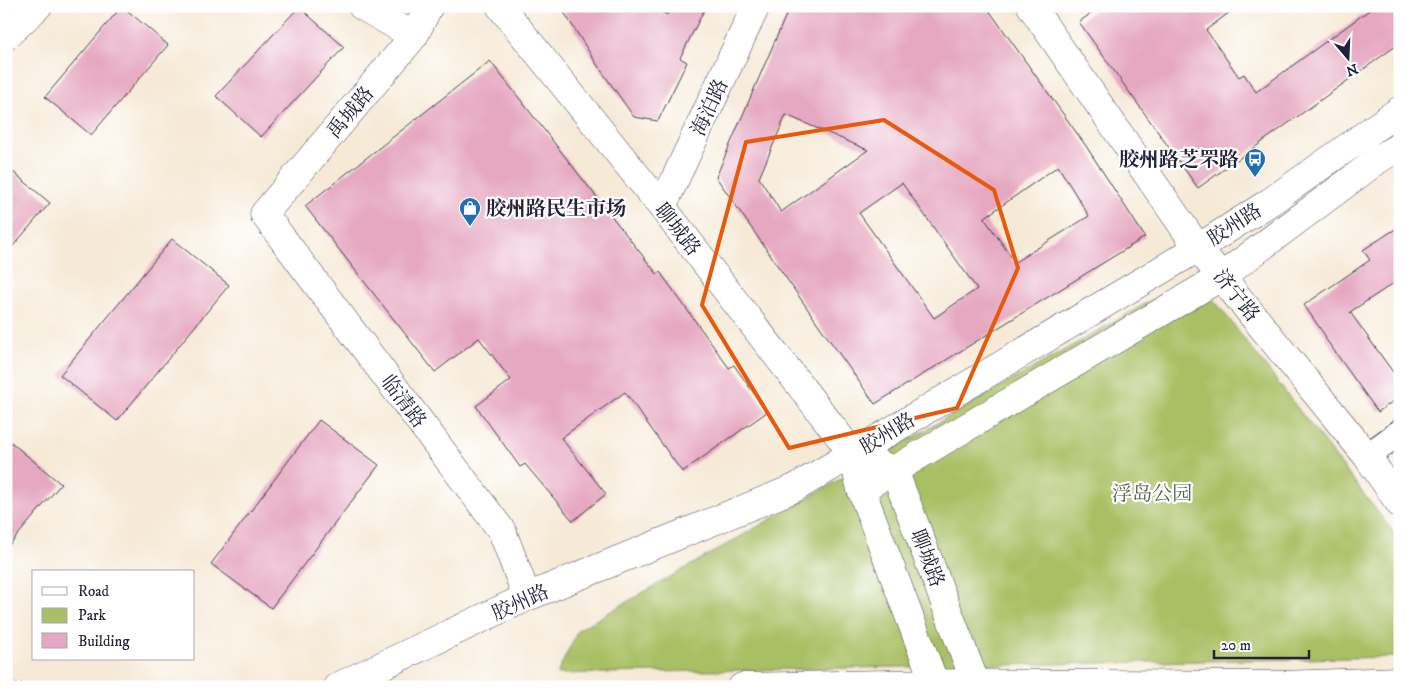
<svg xmlns="http://www.w3.org/2000/svg" width="1406" height="693" font-family="'IM FELL DW Pica','Noto Serif SC',serif">
  <rect width="100%" height="100%" fill="#fff"/>
  <filter id="ink" filterUnits="userSpaceOnUse"><feTurbulence type="fractalNoise" baseFrequency=".02" numOctaves="2"/><feDisplacementMap in="SourceGraphic" scale="10" xChannelSelector="R" yChannelSelector="G"/><feConvolveMatrix kernelMatrix="1 2 1 2 8 2 1 2 1" color-interpolation-filters="sRGB"/></filter>
  <filter id="wash" filterUnits="userSpaceOnUse"><feTurbulence type="fractalNoise" baseFrequency=".0096" numOctaves="4" result="noise"/><feDisplacementMap in="SourceGraphic" scale="20" xChannelSelector="R" yChannelSelector="G"/><feGaussianBlur stdDeviation="1.12" result="paint"/><feColorMatrix in="noise" values="0 0 0 0 0 0 0 0 0 0 0 0 0 0 0 0 0 1.4 0 .05"/><feComposite in="paint" operator="in"/></filter>
  <g filter="url(#wash)">
    <rect width="100%" height="100%" fill="#f6ead7"/>
    <!-- green -->
    <path fill="#a9bf63" stroke="#66704f" d="M 1195,275 L 1400,541 L 1400,657 L 557,674 L 578,630 Z"/>
    <g id="blocks">
      <!-- building -->
      <path fill="#e6a8c1" fill-rule="evenodd" d="M 122,6 L 168,45 L 91,135 L 45,97 Z
        M 560,6 L 649,6 L 667,15 L 671,6 L 706,6 L 680,58 L 687,62 L 658,121 L 634,117 L 598,66 Z
        M 790,6 L 986,6 L 1086,146 L 1145,237 L 875,404 L 823,331 L 716,177 ZM 786,115 L 868,150 L 781,212 L 759,178 ZM 1058,166 L 1089,216 L 1015,262 L 984,218 ZM 902,183 L 977,289 L 934,318 L 859,213 Z
        M 1101,6 L 1238,6 L 1206,30 L 1239,77 L 1244,74 L 1256,92 L 1375,6 L 1400,6 L 1400,43 L 1198,188 L 1079,22 Z
        M 299,7 L 344,47 L 261,137 L 216,96 Z
        M 490,61 L 657,274 L 660,272 L 729,368 L 734,365 L 767,412 L 682,472 L 625,392 L 561,438 L 606,494 L 573,521 L 525,464 L 520,467 L 476,406 L 511,380 L 479,338 L 435,372 L 305,206 Z
        M 6,166 L 50,203 L 6,254 Z
        M 1400,226 L 1400,279 L 1350,312 L 1400,382 L 1400,396 L 1378,412 L 1325,338 L 1326,337 L 1304,305 L 1370,260 L 1363,250 Z
        M 172,239 L 229,285 L 117,421 L 60,375 Z
        M 319,420 L 379,465 L 271,608 L 211,564 Z
        M 6,438 L 61,484 L 6,549 Z"/>
    </g>
  </g>
  <g filter="url(#ink)">
    <use href="#blocks" fill-opacity="0" stroke="#424052" stroke-width="1"/>
    <g fill="none" stroke-linecap="round" stroke-linejoin="round">
      <!-- pedestrian casing -->
      <g stroke="#424052" stroke-width="27">
        <path id="pedestrian" d="M 1367,456 L 1400,432"/>
      </g>
      <!-- minor casing -->
      <g stroke="#424052" stroke-width="29">
        <path id="minor" d="M 362,6 L 414,36
          M 429,6 L 414,36 L 264,214 L 502,531 L 527,597
          M 500,6 L 662,207 L 853,454
          M 1031,6 L 1198,248 L 1367,456 L 1400,504
          M 6,36 L 38,6
          M 662,207 L 756,6"/>
      </g>
      <!-- secondary casing -->
      <g stroke="#424052" stroke-width="29">
        <path id="secondary" d="M 853,454 L 894,470 L 977,687
          M 855,465 L 861,489 L 936,687
          M 742,687 L 934,683 L 1281,685 L 1400,681"/>
      </g>
      <!-- primary casing -->
      <g stroke="#424052" stroke-width="29">
        <path id="primary" d="M 861,489 L 894,470 L 1221,277 L 1379,159 L 1400,146
          M 337,687 L 527,597 L 795,488 L 1198,248 L 1270,202 L 1400,110"/>
      </g>
      <!-- path -->
      <path stroke="#424052" stroke-width="3" stroke-dasharray="1 4" stroke-linecap="butt" d="M 6,684 L 125,682"/>
      <!-- pedestrian -->
      <use href="#pedestrian" stroke="#fff" stroke-width="25"/>
      <!-- minor -->
      <use href="#minor" stroke="#fff" stroke-width="28"/>
      <!-- secondary -->
      <use href="#secondary" stroke="#fff" stroke-width="28"/>
      <!-- primary -->
      <use href="#primary" stroke="#fff" stroke-width="28"/>
    </g>
  </g>
  <!-- marked area -->
  <path fill="none" stroke="#e8590c" stroke-width="4" stroke-linejoin="round" d="M 884,120 L 994,190 L 1018,268 L 957,408 L 789,448 L 702,305 L 746,142 Z"/>
  <!-- icons -->
  <defs>
    <g id="bus-pin" transform="scale(1.125)"><path d="M0 17L-7.5 6A9.5 9.5 0 1 1 7.5 6Z" fill="#1f6fb2" stroke="#fff"/><path d="M-5-6H5V4H4V6H2V4H-2V6H-4V4H-5ZM-3.5-4V0h7V-4ZM-3.5 1.2v1.5H-2V1.2ZM2 1.2v1.5H3.5V1.2Z" fill="#fff"/></g>
    <g id="shop-pin" transform="scale(1.125)"><path d="M0 17L-7.5 6A9.5 9.5 0 1 1 7.5 6Z" fill="#1f6fb2" stroke="#fff"/><path d="M-5-2.5h2.3a2.7 3.5 0 0 1 5.4 0H5L5.5 6h-11ZM-1.5-2.5h3a1.5 2.3 0 0 0-3 0Z" fill="#fff"/></g>
  </defs>
  <g fill-rule="evenodd">
    <use href="#bus-pin" x="1255" y="159"/>
    <use href="#shop-pin" x="470" y="208"/>
  </g>
  <g text-anchor="middle" stroke-width="4.5" stroke-linejoin="round" paint-order="stroke">
    <!-- street labels -->
    <g font-size="20" fill="#22223b" stroke="#fff">
      <text transform="translate(709 107) rotate(-65)" y="7">海泊路</text>
      <text transform="translate(350 112) rotate(-50)" y="7">禹城路</text>
      <text transform="translate(1234 224) rotate(-33)" y="7">胶州路</text>
      <text transform="translate(678 229) rotate(52)" y="7">聊城路</text>
      <text transform="translate(1237 295) rotate(51)" y="7">济宁路</text>
      <text transform="translate(404 401) rotate(53)" y="7">临清路</text>
      <text transform="translate(887 433) rotate(-31)" y="7">胶州路</text>
      <text transform="translate(928 558) rotate(69)" y="7">聊城路</text>
      <text transform="translate(520 602) rotate(-24)" y="7">胶州路</text>
    </g>
    <!-- poi labels -->
    <g font-size="20" font-weight="bold" fill="#22223b" stroke="#fff" text-anchor="end">
      <text x="1239" y="166">胶州路芝罘路</text>
      <text x="486" y="215" text-anchor="start">胶州路民生市场</text>
    </g>
    <!-- park labels -->
    <g font-size="20" fill="#58614b" stroke="#fff">
      <text x="1152" y="500">浮岛公园</text>
    </g>
  </g>
  <!-- margin -->
  <rect width="1406" height="693" fill="none" stroke="#fff" stroke-width="25"/>
  <!-- legend -->
  <rect x="32" y="570" width="162" height="90" fill="#ffffff" stroke="#a7a7b1"/>
  <rect x="42" y="587" width="25" height="8" fill="#ffffff" stroke="#a7a7b1"/>
  <text x="78" y="596" font-size="15" fill="#22223b">Road</text>
  <rect x="42" y="608" width="25" height="15" fill="#a9bf63" stroke="#a7a7b1"/>
  <text x="78" y="620" font-size="15" fill="#22223b">Park</text>
  <rect x="42" y="633" width="25" height="15" fill="#e6a8c1" stroke="#a7a7b1"/>
  <text x="78" y="646" font-size="15" fill="#22223b">Building</text>
  <!-- north arrow -->
  <g transform="translate(1348 58) rotate(161)" stroke="#ffffff" stroke-width="4" paint-order="stroke">
  <path d="M0-4L9 19L0 12L-9 19Z" fill="#22223b"/>
  <text y="-8" font-size="14" font-weight="bold" text-anchor="middle" fill="#22223b">N</text>
  </g>
  <!-- scale -->
  <path d="M1214 650v8h95v-8" fill="none" stroke="#22223b" stroke-width="2.5"/>
  <text x="1221" y="650" font-size="15" fill="#22223b" stroke="#ffffff" stroke-width="4" paint-order="stroke">20 m</text>
</svg>
